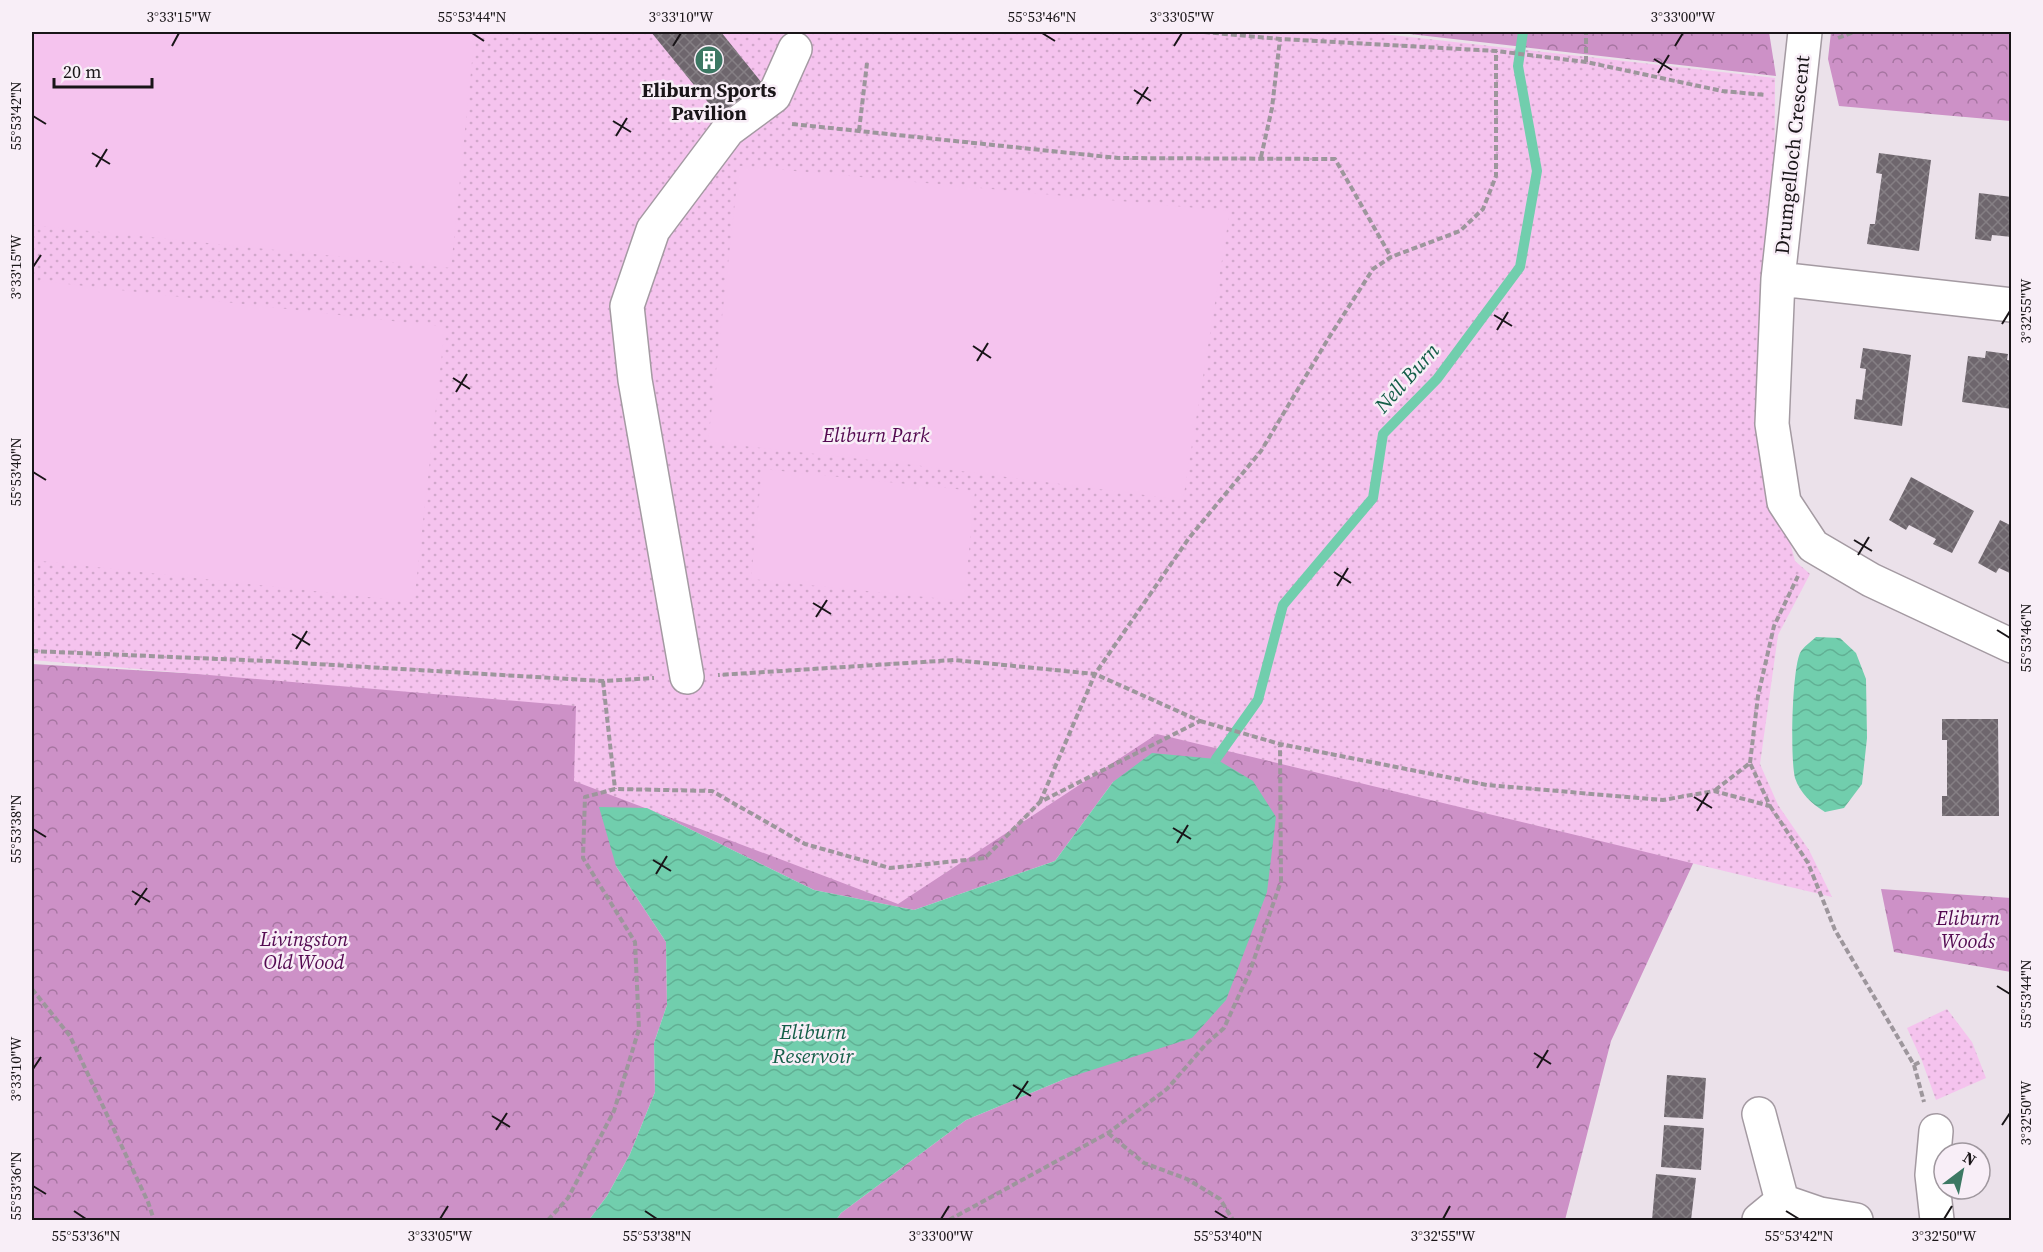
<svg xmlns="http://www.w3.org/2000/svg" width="2043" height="1252" font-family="'Source Serif 4',serif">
  <defs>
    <pattern id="forest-crowns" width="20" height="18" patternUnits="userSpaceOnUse" patternTransform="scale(1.5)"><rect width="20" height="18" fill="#cd91c7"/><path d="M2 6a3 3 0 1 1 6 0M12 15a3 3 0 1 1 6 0" fill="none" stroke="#a675a1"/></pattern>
    <pattern id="park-dots" width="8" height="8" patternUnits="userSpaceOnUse" patternTransform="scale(1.5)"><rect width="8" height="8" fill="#f5c3ee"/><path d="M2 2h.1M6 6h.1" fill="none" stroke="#d1a7cb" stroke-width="1.8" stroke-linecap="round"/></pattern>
    <pattern id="water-waves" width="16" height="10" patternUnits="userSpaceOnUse" patternTransform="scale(1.5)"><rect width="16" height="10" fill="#71cead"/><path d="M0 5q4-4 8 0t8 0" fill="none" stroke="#61b094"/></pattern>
    <pattern id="building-cross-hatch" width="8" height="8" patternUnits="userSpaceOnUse" patternTransform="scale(1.5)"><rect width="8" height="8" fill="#6e666d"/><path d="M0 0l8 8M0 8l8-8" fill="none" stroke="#857f84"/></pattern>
  </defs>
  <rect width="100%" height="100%" fill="#ebe1ea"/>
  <!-- forest -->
  <path fill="url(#forest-crowns)" d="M 1392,32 L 1769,32 L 1776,76 Z
    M 1831,32 L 2011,32 L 2011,121 L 1839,106 L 1828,59 Z
    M 32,664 L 585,697 L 1152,726 L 1703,842 L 1611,1041 L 1565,1220 L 836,1220 L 841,1213 L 966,1120 L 1067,1078 L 1113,782 L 1055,861 L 914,910 L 814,890 L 647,808 L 616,866 L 666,942 L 667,1005 L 654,1043 L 655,1092 L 630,1154 L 607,1196 L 589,1220 L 32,1220 Z
    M 1881,889 L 2011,898 L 2011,972 L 1894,952 Z"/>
  <!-- park -->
  <path fill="url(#park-dots)" d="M 32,32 L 1365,32 L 1775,78 L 1773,478 L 1795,561 L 1810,574 L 1778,635 L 1760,764 L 1778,805 L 1809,850 L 1832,897 L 1157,734 L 898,904 L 574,781 L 576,706 L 32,660 Z
    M 1947,1009 L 1972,1042 L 1986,1078 L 1936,1100 L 1922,1061 L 1907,1028 Z"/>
  <!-- garden -->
  <path fill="#f5c3ee" d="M 32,32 L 475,32 L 451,268 L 32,225 Z
    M 739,166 L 1230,211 L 1183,500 L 914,465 L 708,442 Z
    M 32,280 L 445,327 L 414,602 L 32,560 Z
    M 762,469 L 975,491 L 964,601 L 751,579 Z"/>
  <!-- water -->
  <path fill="url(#water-waves)" d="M 1816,637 L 1840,638 L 1856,653 L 1866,679 L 1867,738 L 1862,784 L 1844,808 L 1825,812 C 1812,804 1800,793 1795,778 C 1790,758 1792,671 1800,653 C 1803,647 1812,641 1816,637 Z
    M 1152,753 L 1216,759 L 1253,781 L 1276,817 L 1267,892 L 1226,1000 L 1192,1038 L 1067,1078 L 966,1120 L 841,1213 L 836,1220 L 589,1220 L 607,1196 L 630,1154 L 655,1092 L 654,1043 L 667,1005 L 666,942 L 616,866 L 599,807 L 647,808 L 814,890 L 914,910 L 1055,861 L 1113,782 Z"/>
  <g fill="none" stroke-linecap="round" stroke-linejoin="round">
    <!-- stream -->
    <path stroke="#71cead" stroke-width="10" d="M 1216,759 L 1258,700 L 1283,605 L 1373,498 L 1383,434 L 1437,379 L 1520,267 L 1537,171 L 1518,66 L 1523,32"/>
  </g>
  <!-- building -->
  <path fill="url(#building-cross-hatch)" d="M 651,32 L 721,32 L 766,88 L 724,122 Z
    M 1879,153 L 1931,160 L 1919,251 L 1867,244 L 1870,224 L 1875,224 L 1882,174 L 1876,173 Z
    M 1979,193 L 2012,197 L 2012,237 L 1992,235 L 1991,241 L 1975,239 Z
    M 1863,348 L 1911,355 L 1902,426 L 1854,419 L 1856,399 L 1862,400 L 1866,369 L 1860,368 Z
    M 1986,351 L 2008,354 L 2007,360 L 2012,361 L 2012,409 L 1962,402 L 1968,356 L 1985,358 Z
    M 1911,477 L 1974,511 L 1952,553 L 1933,544 L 1936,539 L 1909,525 L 1906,530 L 1889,520 Z
    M 2000,520 L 2012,526 L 2012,574 L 1999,568 L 1996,573 L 1978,563 Z
    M 1942,719 L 1998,719 L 1999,816 L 1942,816 L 1942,796 L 1947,796 L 1947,740 L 1942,740 Z
    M 1667,1075 L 1706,1078 L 1703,1119 L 1664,1117 Z
    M 1664,1125 L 1704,1128 L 1701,1170 L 1661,1167 Z
    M 1656,1174 L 1696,1178 L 1691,1220 L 1652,1220 Z"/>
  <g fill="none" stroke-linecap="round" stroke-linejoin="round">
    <!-- minor casing -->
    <g stroke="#a49aa2" stroke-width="36">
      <path id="minor" d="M 1805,32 L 1778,279 L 2012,305
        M 1778,279 L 1772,424 L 1784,502 L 1813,546 L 1871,580 L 2012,646
        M 687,677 L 635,380 L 627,306 L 653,230 L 728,130 L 774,96 L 795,49
        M 1759,1114 L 1782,1201
        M 1936,1131 L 1932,1175 L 1937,1220
        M 1759,1220 L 1782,1201 L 1820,1214 L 1856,1220"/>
    </g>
    <!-- path -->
    <path stroke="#9d969c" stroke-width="4" stroke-dasharray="6 3" stroke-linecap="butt" d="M 1204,32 L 1280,39 L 1496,51 L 1586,62 L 1722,91 L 1766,95
      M 1838,38 L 1854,32
      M 1586,62 L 1586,32
      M 792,124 L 1118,158 L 1335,159 L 1391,257
      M 859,131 L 867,63
      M 1261,157 L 1272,108 L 1280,39
      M 32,651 L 266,661 L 603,681 L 654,678
      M 603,681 L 615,789
      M 1200,721 L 1280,744 L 1487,785 L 1663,800 L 1714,791 L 1770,806 L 1750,763 L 1714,791
      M 1750,763 L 1758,696 L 1774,626 L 1798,576
      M 1040,802 L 1095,674 L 1189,538 L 1261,451 L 1328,339 L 1373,269 L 1391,257 L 1460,231 L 1483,209 L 1496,176 L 1496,51
      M 1770,806 L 1808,863 L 1835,930 L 1914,1065 L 1924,1102
      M 32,989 L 70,1036 L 148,1202 L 154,1220
      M 1914,1065 L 1922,1061
      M 1108,1133 L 1144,1163 L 1187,1179 L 1220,1199 L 1233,1220
      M 548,1220 L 568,1198 L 614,1111 L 639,1029 L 635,942 L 583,858 L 585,797 L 615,789 L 712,791 L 805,844 L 890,868 L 985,858 L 1040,802 L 1200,721 L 1095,674 L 954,660 L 718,675
      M 949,1220 L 1108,1133 L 1167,1089 L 1206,1044 L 1224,1028 L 1250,971 L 1281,881 L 1280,744"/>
    <!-- minor -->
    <use href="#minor" stroke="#fff" stroke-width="33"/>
  </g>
  <!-- ticks -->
  <path fill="none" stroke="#191518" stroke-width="2" d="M 472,33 L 484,41M 1042,33 L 1055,41M 172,46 L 179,33M 673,46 L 681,33M 1174,46 L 1182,33M 1675,46 L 1683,33M 1654,59 L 1672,70M 1658,73 L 1669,55M 1134,90 L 1151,101M 1137,104 L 1148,87M 33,116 L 46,124M 613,121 L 631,132M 616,136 L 627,118M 92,153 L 110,164M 96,167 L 107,149M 33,267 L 41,255M 1494,315 L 1512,326M 2002,324 L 2010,311M 1497,330 L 1508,312M 973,346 L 991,358M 977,361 L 988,343M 453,378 L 470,389M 456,392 L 467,374M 33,472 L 46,480M 1854,540 L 1872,551M 1858,555 L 1869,537M 1334,572 L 1351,583M 1337,586 L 1348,568M 813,603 L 831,614M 816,617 L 827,600M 1997,630 L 2010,638M 292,634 L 310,645M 296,649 L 307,631M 1694,797 L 1712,808M 1697,811 L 1708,793M 1173,828 L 1191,839M 33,829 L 46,837M 1177,843 L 1188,825M 653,860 L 671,871M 656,874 L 667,856M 132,891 L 150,902M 135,905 L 147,888M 1997,986 L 2010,994M 1534,1053 L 1551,1064M 1537,1068 L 1548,1050M 33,1069 L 41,1057M 1013,1085 L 1031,1096M 1016,1099 L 1028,1081M 492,1116 L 510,1127M 2002,1125 L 2010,1113M 496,1130 L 507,1113M 33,1186 L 46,1194M 74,1211 L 86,1219M 645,1211 L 657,1219M 1215,1211 L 1228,1219M 1786,1211 L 1799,1219M 440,1219 L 448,1206M 941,1219 L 949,1206M 1443,1219 L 1450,1206M 1944,1219 L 1952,1206"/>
  <!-- icons -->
  <defs>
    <g id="building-disc" transform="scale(1.5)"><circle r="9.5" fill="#3c7863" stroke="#f8eef7"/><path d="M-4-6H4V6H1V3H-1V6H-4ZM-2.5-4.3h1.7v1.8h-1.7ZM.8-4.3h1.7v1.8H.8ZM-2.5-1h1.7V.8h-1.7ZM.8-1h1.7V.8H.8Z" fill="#fff"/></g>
  </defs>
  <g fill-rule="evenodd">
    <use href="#building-disc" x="709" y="60"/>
  </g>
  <g text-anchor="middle" stroke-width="5" stroke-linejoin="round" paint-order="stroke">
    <!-- poi labels -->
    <g font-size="20" font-weight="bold" fill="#191518" stroke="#f8eef7">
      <text x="709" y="97">Eliburn Sports<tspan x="709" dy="23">Pavilion</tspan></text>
    </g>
    <!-- street labels -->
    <g font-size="20" fill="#191518" stroke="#f8eef7">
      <text transform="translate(1792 155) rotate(-84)" y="7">Drumgelloch Crescent</text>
    </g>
    <!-- park labels -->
    <g font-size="20" font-style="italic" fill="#530950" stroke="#f8eef7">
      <text x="876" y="442">Eliburn Park</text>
      <text x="1968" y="925">Eliburn<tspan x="1968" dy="23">Woods</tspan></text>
      <text x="304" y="946">Livingston<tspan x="304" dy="23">Old Wood</tspan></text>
    </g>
    <!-- water labels -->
    <g font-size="21" font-style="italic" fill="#145e48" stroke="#f8eef7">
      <text transform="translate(1407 378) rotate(-48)" y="7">Nell Burn</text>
      <text x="813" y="1039">Eliburn<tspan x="813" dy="24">Reservoir</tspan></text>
    </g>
  </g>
  <!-- border -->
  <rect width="2043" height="1252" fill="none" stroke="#f8eef7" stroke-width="66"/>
  <!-- north arrow -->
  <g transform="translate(1962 1171) rotate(32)"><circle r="28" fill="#f8eef7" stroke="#9f979e" stroke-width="1.5"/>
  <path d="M0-4.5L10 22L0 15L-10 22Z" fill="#3c7863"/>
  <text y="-9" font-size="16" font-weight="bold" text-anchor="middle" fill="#191518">N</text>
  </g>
  <!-- scale -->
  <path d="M54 78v9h98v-9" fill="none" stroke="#191518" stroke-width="3"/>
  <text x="63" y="78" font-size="18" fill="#191518" stroke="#f8eef7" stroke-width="4.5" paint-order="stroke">20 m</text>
  <rect x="33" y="33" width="1977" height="1186" fill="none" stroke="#191518" stroke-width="2"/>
  <g font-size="15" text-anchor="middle" fill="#191518">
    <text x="179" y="22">3°33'15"W</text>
    <text x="472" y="22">55°53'44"N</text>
    <text x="681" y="22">3°33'10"W</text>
    <text x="1042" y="22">55°53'46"N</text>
    <text x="1182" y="22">3°33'05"W</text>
    <text x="1683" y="22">3°33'00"W</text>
    <text transform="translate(16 116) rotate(-90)" y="5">55°53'42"N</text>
    <text transform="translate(16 267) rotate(-90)" y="5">3°33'15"W</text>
    <text transform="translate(2026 311) rotate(-90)" y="5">3°32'55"W</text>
    <text transform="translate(16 472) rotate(-90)" y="5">55°53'40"N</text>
    <text transform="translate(2026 638) rotate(-90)" y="5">55°53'46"N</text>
    <text transform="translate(16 829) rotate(-90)" y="5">55°53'38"N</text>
    <text transform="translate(2026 994) rotate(-90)" y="5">55°53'44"N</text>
    <text transform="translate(16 1069) rotate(-90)" y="5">3°33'10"W</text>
    <text transform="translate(2026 1113) rotate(-90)" y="5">3°32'50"W</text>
    <text transform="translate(16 1186) rotate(-90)" y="5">55°53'36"N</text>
    <text x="86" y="1241">55°53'36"N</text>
    <text x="440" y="1241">3°33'05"W</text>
    <text x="657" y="1241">55°53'38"N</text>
    <text x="941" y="1241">3°33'00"W</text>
    <text x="1228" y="1241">55°53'40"N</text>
    <text x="1443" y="1241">3°32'55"W</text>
    <text x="1799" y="1241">55°53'42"N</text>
    <text x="1944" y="1241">3°32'50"W</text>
  </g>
</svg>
